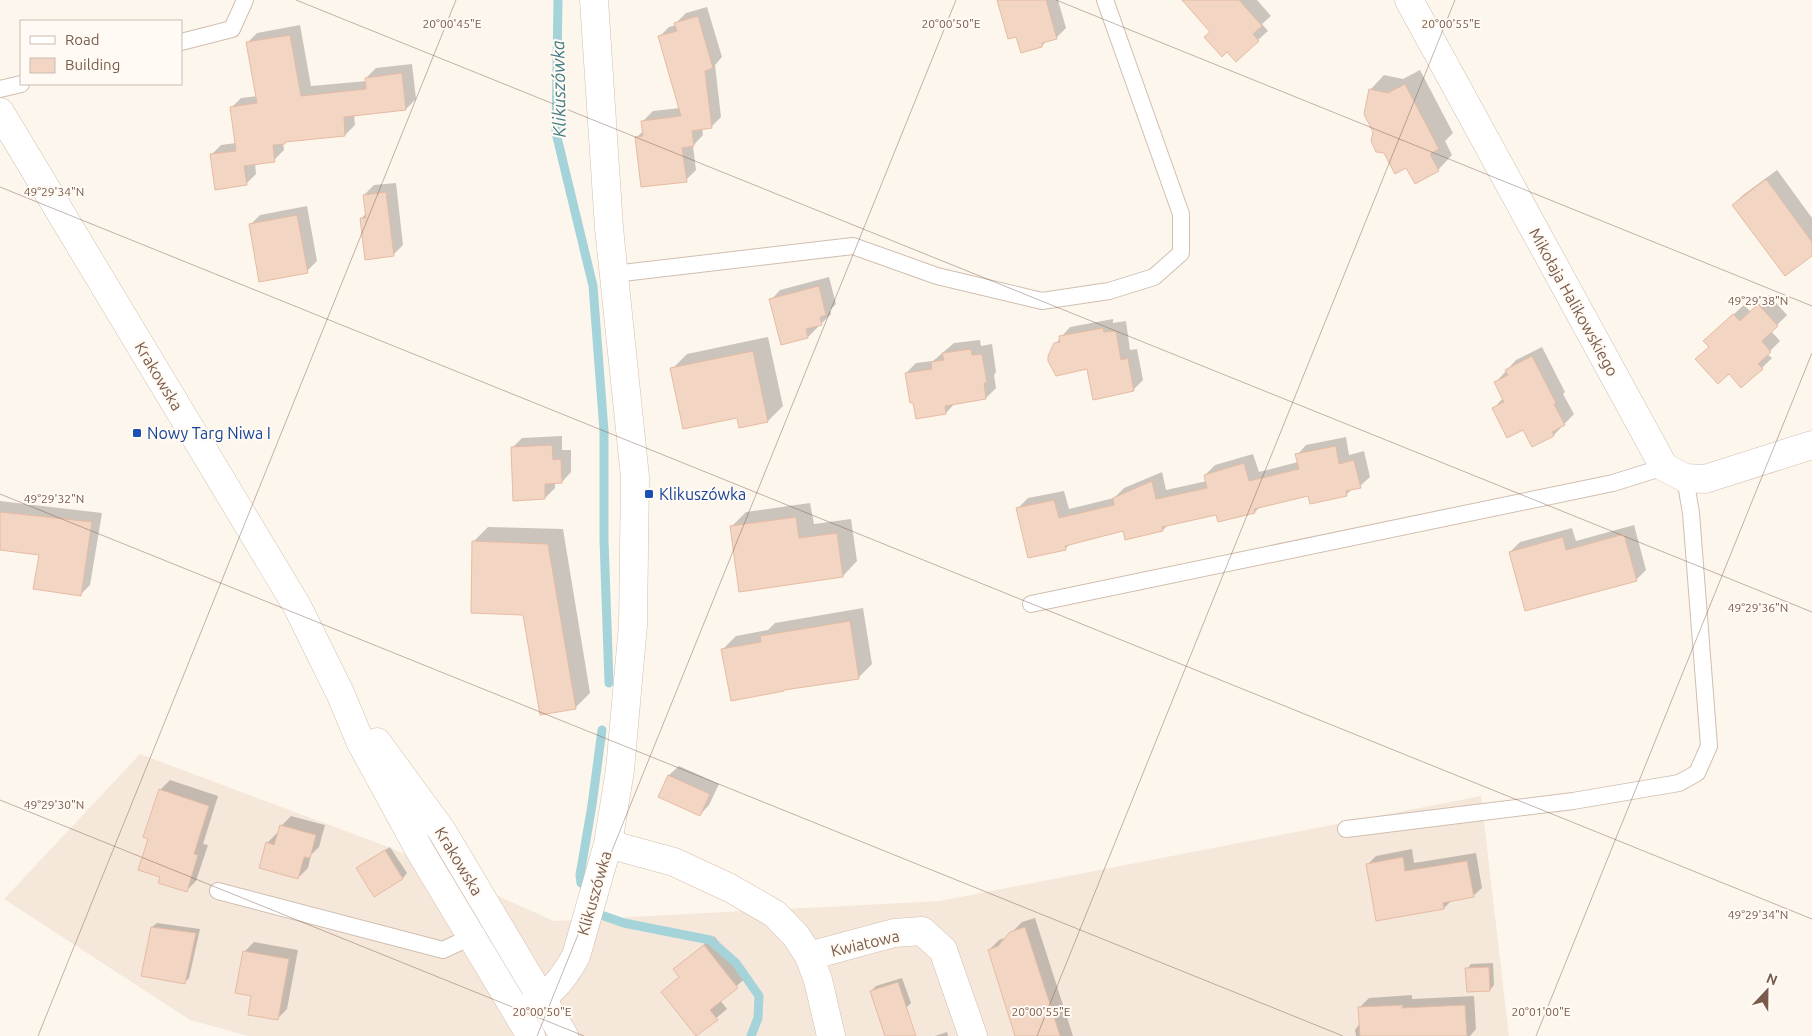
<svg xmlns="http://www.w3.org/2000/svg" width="1812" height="1036" font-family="Ubuntu,sans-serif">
  <rect width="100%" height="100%" fill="#fdf6ec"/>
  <!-- residential -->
  <path fill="#f5e8da" d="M 140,754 L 391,848 L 554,921 L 940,901 L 1481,796 L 1509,1036 L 248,1036 L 190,1020 L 4,899 Z"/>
  <!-- shadow -->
  <path fill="#0003" d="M 1002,0 L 1058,0 L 1066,28 L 1056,38 L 1047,40 L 1042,46 Z
    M 1198,0 L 1257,0 L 1271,16 L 1262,24 L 1268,31 L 1258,40 Z
    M 707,7 L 722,57 L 715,65 L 721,117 L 711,127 L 702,128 L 703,135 L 693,146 L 696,170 L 686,180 L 636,138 L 644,130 L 643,121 L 653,111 L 680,108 L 659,37 L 669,27 L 676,25 L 676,23 L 686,13 Z
    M 300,25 L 311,86 L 367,81 L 366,78 L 376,68 L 412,64 L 416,99 L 406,109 L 354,114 L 355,125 L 345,135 L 286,141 L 283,143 L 284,150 L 274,160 L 255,163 L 256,174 L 246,184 L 211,155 L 221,145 L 236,143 L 231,108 L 241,98 L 257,96 L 247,43 L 257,33 Z
    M 1420,70 L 1453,133 L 1445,141 L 1452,155 L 1438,170 L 1407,166 L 1375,132 L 1370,90 L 1384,75 L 1403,79 Z
    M 1777,170 L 1812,218 L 1812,255 L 1733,205 L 1743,195 Z
    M 396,183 L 403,245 L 393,255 L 361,219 L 366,213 L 364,195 L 374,185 Z
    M 307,206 L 317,261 L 307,271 L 250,225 L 260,215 Z
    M 829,277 L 836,304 L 830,310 L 831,314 L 821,324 L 817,325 L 818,327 L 808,337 L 771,300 L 780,290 Z
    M 1769,295 L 1787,315 L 1771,331 L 1780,341 L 1767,354 L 1772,358 L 1762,368 L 1710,346 L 1715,331 L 1744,305 L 1751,312 Z
    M 1113,319 L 1113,323 L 1126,321 L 1130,350 L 1137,349 L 1143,380 L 1133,390 L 1088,368 L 1055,344 L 1070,327 Z
    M 768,337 L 783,406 L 768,421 L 740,427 L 738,416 L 672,369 L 687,354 Z
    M 980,340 L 981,346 L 992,344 L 996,372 L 994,375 L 996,388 L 986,398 L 955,403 L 946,413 L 906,373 L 916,363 L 933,361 L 954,343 Z
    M 1542,347 L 1565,392 L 1563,394 L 1574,414 L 1554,435 L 1532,445 L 1523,428 L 1494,408 L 1503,398 L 1495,383 L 1516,360 Z
    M 562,436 L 562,450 L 571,450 L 571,472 L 562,482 L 555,483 L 555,488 L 545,498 L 512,448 L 522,438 Z
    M 1346,437 L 1349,455 L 1364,451 L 1370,477 L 1360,486 L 1353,488 L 1347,494 L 1311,502 L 1309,494 L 1261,506 L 1255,512 L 1217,514 L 1169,524 L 1163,530 L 1126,538 L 1124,530 L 1071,543 L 1065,549 L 1018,508 L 1028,498 L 1064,491 L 1069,509 L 1114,498 L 1124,488 L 1162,472 L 1166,490 L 1207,481 L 1205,475 L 1215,465 L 1253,454 L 1259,472 L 1298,462 L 1297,455 L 1306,445 Z
    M 0,501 L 102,513 L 90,585 L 80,595 L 40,554 L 0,549 Z
    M 810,503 L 814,524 L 851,519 L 857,561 L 843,576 L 731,527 L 746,512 Z
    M 1634,525 L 1646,570 L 1636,580 L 1510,552 L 1520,542 L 1572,528 L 1576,541 Z
    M 488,527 L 563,529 L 590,693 L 575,708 L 524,613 L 473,542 Z
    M 863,608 L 872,664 L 858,678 L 786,688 L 722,650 L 736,636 L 768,630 L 775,623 Z
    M 679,766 L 719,784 L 709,805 L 700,815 L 659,796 L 669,775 Z
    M 170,780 L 218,796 L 203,844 L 208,845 L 196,881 L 186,891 L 149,838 L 160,790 Z
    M 291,816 L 325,825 L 319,847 L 311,855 L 308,868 L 298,878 L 267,843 L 277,833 L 279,834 L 281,826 Z
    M 390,847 L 407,873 L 403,878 L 374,895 L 358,868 L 362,864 Z
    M 1412,849 L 1414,863 L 1476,853 L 1482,888 L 1473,896 L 1452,900 L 1444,908 L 1377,920 L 1368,864 L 1376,856 Z
    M 1035,918 L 1073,1036 L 1017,1036 L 989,950 L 999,940 L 1007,937 L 1022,922 Z
    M 157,923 L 200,929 L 189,978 L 184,983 L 152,927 Z
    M 714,936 L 747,977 L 720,1000 L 727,1009 L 696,1035 L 662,992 L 680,976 L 675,969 Z
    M 254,942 L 298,950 L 287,1009 L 277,1019 L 253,995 L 244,952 Z
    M 1493,963 L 1494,985 L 1490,990 L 1467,969 L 1471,964 Z
    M 902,978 L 911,1003 L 906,1008 L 871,991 L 876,986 Z
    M 1412,995 L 1412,999 L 1474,996 L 1476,1029 L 1470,1036 L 1356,1036 L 1355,1030 L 1360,1023 L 1359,1008 L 1369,998 Z
    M 947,1032 L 948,1036 L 935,1036 Z"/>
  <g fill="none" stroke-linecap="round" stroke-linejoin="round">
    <!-- stream -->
    <path stroke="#a5d3da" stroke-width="9" d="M 558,0 L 556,133 L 593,286 L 604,431 L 604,540 L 609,683
      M 581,883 L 580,875 L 592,805 L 602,730
      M 604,916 L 624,923 L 710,940 L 736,963 L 759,996 L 758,1018 L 751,1036"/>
  </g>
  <!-- building -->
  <path fill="#f3d5c3" stroke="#e6bba3" d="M 997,0 L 1046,0 L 1057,39 L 1042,43 L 1042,47 L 1021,53 L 1016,37 L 1008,39 Z
    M 1182,0 L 1239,0 L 1262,26 L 1253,34 L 1259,41 L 1236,62 L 1227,52 L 1222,57 L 1204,37 L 1210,32 Z
    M 698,16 L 713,68 L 705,71 L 712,128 L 692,131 L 694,146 L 682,148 L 687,182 L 641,187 L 635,137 L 643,136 L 641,121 L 681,116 L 658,36 L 677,31 L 674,23 Z
    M 290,35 L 301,96 L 366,89 L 365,78 L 402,73 L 406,110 L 344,117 L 345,136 L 285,142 L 285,144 L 273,145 L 275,162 L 244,166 L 247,185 L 215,190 L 210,154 L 236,151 L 230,107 L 257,103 L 246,42 Z
    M 1405,84 L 1439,149 L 1430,154 L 1439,171 L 1415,184 L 1406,168 L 1395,174 L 1384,153 L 1376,152 L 1371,141 L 1373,132 L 1364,114 L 1369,89 L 1388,93 Z
    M 1766,179 L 1812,242 L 1812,256 L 1785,276 L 1732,205 Z
    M 386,192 L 394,256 L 365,260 L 360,218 L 366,218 L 363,195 Z
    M 297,215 L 308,273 L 259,282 L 249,224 Z
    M 819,286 L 826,315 L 820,317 L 822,325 L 806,329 L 808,338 L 781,345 L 769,299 Z
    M 1758,304 L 1778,326 L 1762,341 L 1771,352 L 1758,364 L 1763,369 L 1741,388 L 1729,374 L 1718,384 L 1695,359 L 1709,347 L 1703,341 L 1733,314 L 1740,321 Z
    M 1103,328 L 1104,332 L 1116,331 L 1121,360 L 1128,358 L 1134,391 L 1093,400 L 1087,369 L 1056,376 L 1048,361 L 1048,356 L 1054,343 L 1060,342 L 1059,336 Z
    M 971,349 L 972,355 L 982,354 L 987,383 L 984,383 L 986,399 L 945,406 L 946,414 L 916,419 L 913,403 L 910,403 L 905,373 L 932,369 L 931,362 L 944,360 L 942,353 Z
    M 753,351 L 768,422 L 739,428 L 737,418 L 683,429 L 670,368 Z
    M 1532,356 L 1556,403 L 1554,404 L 1565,425 L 1552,432 L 1554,436 L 1532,447 L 1523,430 L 1507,438 L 1492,408 L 1504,402 L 1494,382 L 1508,375 L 1505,370 Z
    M 552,445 L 553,460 L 561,459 L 562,483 L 545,484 L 545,499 L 513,501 L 511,447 Z
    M 1336,446 L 1339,464 L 1354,460 L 1361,488 L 1346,491 L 1347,496 L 1310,504 L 1308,496 L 1254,509 L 1255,513 L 1218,522 L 1216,515 L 1162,527 L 1163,531 L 1125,540 L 1123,531 L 1065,546 L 1066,550 L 1028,558 L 1016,508 L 1054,500 L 1059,518 L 1114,505 L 1113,498 L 1152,481 L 1156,499 L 1207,488 L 1204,475 L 1244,463 L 1249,481 L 1299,469 L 1295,454 Z
    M 0,512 L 92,522 L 81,596 L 33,589 L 39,555 L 0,550 Z
    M 796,517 L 799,538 L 837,533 L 843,577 L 739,592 L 730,526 Z
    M 1624,534 L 1637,581 L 1525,611 L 1509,552 L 1563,537 L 1566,550 Z
    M 472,541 L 548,544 L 576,709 L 540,715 L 523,615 L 471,613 Z
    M 850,621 L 859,679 L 784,690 L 784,691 L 731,701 L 721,649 L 761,642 L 760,636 Z
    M 668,775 L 710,794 L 700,816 L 658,797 Z
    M 159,789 L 209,806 L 194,854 L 198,855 L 187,892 L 158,883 L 160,877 L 138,870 L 148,839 L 143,837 Z
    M 280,825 L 316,835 L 310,858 L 304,857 L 298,879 L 259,868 L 266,842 L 274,845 Z
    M 385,850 L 403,879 L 374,897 L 356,868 Z
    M 1403,857 L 1405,871 L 1467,861 L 1474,897 L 1443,903 L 1444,909 L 1376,921 L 1366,864 Z
    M 151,927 L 196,933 L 185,984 L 141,976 Z
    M 1025,927 L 1050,1004 L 1060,1036 L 1015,1036 L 988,950 L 998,946 L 1010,932 Z
    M 704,945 L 738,988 L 710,1010 L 718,1020 L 696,1036 L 661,992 L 679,977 L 673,969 Z
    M 243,951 L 289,959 L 278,1020 L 248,1015 L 251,996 L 235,993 Z
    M 1489,967 L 1490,991 L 1467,992 L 1465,968 Z
    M 898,982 L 916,1036 L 885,1036 L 870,991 Z
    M 1403,1005 L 1402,1008 L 1465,1005 L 1467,1036 L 1360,1036 L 1358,1007 Z"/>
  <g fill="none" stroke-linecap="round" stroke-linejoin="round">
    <!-- lane casing -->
    <g stroke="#d1beb0" stroke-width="18">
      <path id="lane" d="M 181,42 L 232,29 L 245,0
        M 0,89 L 21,84
        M 614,274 L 853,246 L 937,276 L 1042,301 L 1109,291 L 1154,277 L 1181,253 L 1181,214 L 1105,0
        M 1031,604 L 1613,483 L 1664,467
        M 1346,829 L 1573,801 L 1679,783 L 1697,773 L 1709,746 L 1691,513 L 1685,478
        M 218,891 L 443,950 L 477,934"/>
    </g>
    <!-- street casing -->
    <g stroke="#d1beb0" stroke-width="29">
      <path id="street" d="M 1409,0 L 1664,467 L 1685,478 L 1705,479 L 1812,445
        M 608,844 L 674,862 L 730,888 L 775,914 L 796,936 L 809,956 L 818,980 L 831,1036
        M 809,956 L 894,933 L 922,931 L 943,950 L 973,1036
        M 521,1012 C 549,994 560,985 576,956 L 608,844 L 620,770 L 633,625 L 635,477 L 609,228 L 594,0"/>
    </g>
    <!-- secondary casing -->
    <g stroke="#d6c0b0" stroke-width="29">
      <path id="secondary" d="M 0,112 L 297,606 L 341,695 L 360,741 L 420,851 L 531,1036
        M 377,742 L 442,831 L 564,1036"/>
    </g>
    <!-- lane -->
    <use href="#lane" stroke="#fff" stroke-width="16"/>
    <!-- street -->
    <use href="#street" stroke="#fff" stroke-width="28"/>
    <!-- secondary -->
    <use href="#secondary" stroke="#fff" stroke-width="28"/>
  </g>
  <!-- ticks -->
  <path fill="none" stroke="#7a5c4d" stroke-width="1" stroke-opacity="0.45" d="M 296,0 L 1812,612M 1056,0 L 1812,306M 0,187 L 1812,919M 0,494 L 1343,1036M 0,800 L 584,1036M 38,1036 L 456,0M 537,1036 L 956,0M 1037,1036 L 1455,0M 1536,1036 L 1812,353"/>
  <!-- markers -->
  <g fill="#1a4fb4" stroke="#fffaf3" stroke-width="2">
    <rect x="132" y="428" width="10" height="10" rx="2.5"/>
    <rect x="644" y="489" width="10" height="10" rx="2.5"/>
  </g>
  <g text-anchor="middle" stroke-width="4" stroke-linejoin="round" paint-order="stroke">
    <!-- street labels -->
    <g font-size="16" fill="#7a5c4d" stroke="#fffaf3">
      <text transform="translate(1574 302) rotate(61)" y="6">Mikołaja Halikowskiego</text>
      <text transform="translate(159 376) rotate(59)" y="6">Krakowska</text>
      <text transform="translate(459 861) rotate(59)" y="6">Krakowska</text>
      <text transform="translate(594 893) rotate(-74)" y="6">Klikuszówka</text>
      <text transform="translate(865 943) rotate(-13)" y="6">Kwiatowa</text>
    </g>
    <!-- transit labels -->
    <g font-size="16" fill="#164399" stroke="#fffaf3" text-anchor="start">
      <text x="147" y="439">Nowy Targ Niwa I</text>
      <text x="659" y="500">Klikuszówka</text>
    </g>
    <!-- water labels -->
    <g font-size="18" font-style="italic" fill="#437c86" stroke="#fffaf3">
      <text transform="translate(559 89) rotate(-91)" y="6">Klikuszówka</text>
    </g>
  </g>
  <g font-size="12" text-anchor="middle" fill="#7a5c4d" stroke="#fffaf3" stroke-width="4" stroke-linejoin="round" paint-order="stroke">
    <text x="452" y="28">20°00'45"E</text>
    <text x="951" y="28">20°00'50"E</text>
    <text x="1451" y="28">20°00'55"E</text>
    <text x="54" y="196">49°29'34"N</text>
    <text x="1758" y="305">49°29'38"N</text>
    <text x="54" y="503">49°29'32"N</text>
    <text x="1758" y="612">49°29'36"N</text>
    <text x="54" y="809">49°29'30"N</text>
    <text x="1758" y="919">49°29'34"N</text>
    <text x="542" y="1016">20°00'50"E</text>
    <text x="1041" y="1016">20°00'55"E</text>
    <text x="1541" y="1016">20°01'00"E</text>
  </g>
  <!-- legend -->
  <rect x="20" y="20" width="162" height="65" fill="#fffaf3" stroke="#cabbb1"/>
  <rect x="30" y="36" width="25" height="8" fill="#ffffff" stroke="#cabbb1"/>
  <text x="65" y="45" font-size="15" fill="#7a5c4d">Road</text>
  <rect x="30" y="58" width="25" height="15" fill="#f3d5c3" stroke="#cabbb1"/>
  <text x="65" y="70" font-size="15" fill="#7a5c4d">Building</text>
  <!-- north arrow -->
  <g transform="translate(1767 991) rotate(22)" stroke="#fffaf3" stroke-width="4" paint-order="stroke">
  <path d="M0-4L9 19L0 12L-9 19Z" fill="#7a5c4d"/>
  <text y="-8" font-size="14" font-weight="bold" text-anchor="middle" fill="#7a5c4d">N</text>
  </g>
</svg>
